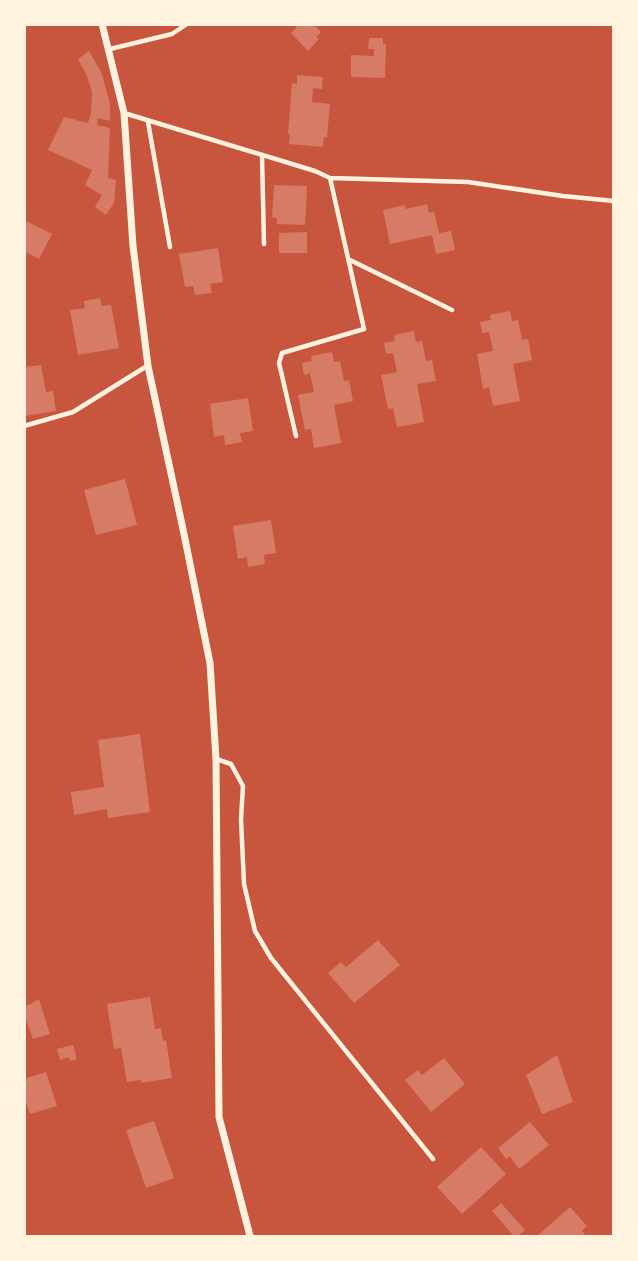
<svg xmlns="http://www.w3.org/2000/svg" width="638" height="1261" font-family="'Fira Sans Condensed',sans-serif">
  <rect width="100%" height="100%" fill="#c8553d"/>
  <!-- building -->
  <path fill="#d67c66" d="M 299,24 L 313,24 L 321,32 L 316,37 L 319,39 L 308,51 L 291,33 Z
    M 369,38 L 383,38 L 383,44 L 386,44 L 385,78 L 351,77 L 351,55 L 374,56 L 374,49 L 368,49 Z
    M 89,51 L 102,74 L 110,104 L 110,121 L 98,118 L 97,125 L 110,128 L 108,178 L 116,180 L 114,203 L 106,215 L 95,207 L 102,195 L 85,185 L 92,170 L 48,150 L 64,117 L 88,123 L 91,113 L 92,92 L 87,76 L 78,59 Z
    M 297,75 L 323,77 L 322,89 L 313,88 L 312,102 L 330,104 L 327,137 L 324,137 L 323,147 L 289,144 L 290,134 L 288,134 L 292,83 L 297,84 Z
    M 274,185 L 307,186 L 305,225 L 277,224 L 277,218 L 272,217 Z
    M 427,204 L 429,213 L 434,212 L 439,233 L 451,231 L 455,250 L 436,254 L 432,235 L 390,244 L 383,210 L 405,205 L 406,209 Z
    M 24,220 L 52,234 L 39,259 L 24,251 Z
    M 307,232 L 307,253 L 279,253 L 279,233 Z
    M 218,248 L 223,282 L 210,284 L 212,293 L 195,295 L 193,286 L 185,287 L 179,254 Z
    M 100,298 L 102,306 L 111,305 L 119,348 L 78,355 L 70,310 L 85,308 L 84,301 Z
    M 510,311 L 512,321 L 518,320 L 522,340 L 528,339 L 532,360 L 513,364 L 520,401 L 493,406 L 489,387 L 483,389 L 477,354 L 493,351 L 489,332 L 482,333 L 480,322 L 491,320 L 490,315 Z
    M 414,331 L 416,342 L 422,341 L 426,361 L 432,360 L 436,381 L 417,384 L 424,422 L 397,427 L 393,408 L 388,409 L 381,375 L 397,372 L 393,353 L 386,354 L 384,343 L 395,341 L 394,335 Z
    M 332,352 L 334,362 L 340,361 L 344,381 L 349,380 L 353,401 L 334,405 L 341,443 L 314,448 L 311,429 L 305,430 L 298,395 L 314,392 L 310,373 L 304,375 L 302,363 L 312,361 L 311,356 Z
    M 41,365 L 46,392 L 53,391 L 56,411 L 24,416 L 24,367 Z
    M 248,398 L 253,431 L 240,433 L 242,442 L 225,445 L 224,435 L 214,437 L 210,404 Z
    M 125,479 L 137,525 L 96,535 L 84,490 Z
    M 271,520 L 276,553 L 264,555 L 265,564 L 248,567 L 247,557 L 238,559 L 233,526 Z
    M 140,734 L 150,812 L 108,818 L 107,809 L 74,815 L 71,792 L 104,787 L 98,740 Z
    M 378,940 L 400,965 L 354,1003 L 328,973 L 341,962 L 346,967 Z
    M 150,997 L 155,1029 L 161,1028 L 163,1041 L 166,1040 L 172,1078 L 141,1083 L 141,1080 L 127,1082 L 121,1048 L 114,1049 L 107,1004 Z
    M 39,999 L 50,1034 L 33,1039 L 24,1014 L 24,1006 L 31,1004 Z
    M 73,1045 L 77,1059 L 70,1061 L 69,1057 L 60,1060 L 57,1049 Z
    M 557,1055 L 573,1102 L 542,1114 L 526,1075 Z
    M 444,1058 L 465,1084 L 431,1112 L 405,1080 L 418,1070 L 422,1075 Z
    M 46,1072 L 57,1106 L 30,1114 L 24,1096 L 24,1079 Z
    M 154,1121 L 174,1178 L 146,1188 L 126,1130 Z
    M 530,1122 L 549,1145 L 519,1169 L 510,1156 L 506,1159 L 498,1148 Z
    M 481,1147 L 506,1174 L 462,1214 L 437,1187 Z
    M 501,1203 L 525,1230 L 518,1236 L 514,1236 L 492,1211 Z
    M 570,1207 L 587,1226 L 582,1231 L 586,1236 L 537,1236 Z"/>
  <g fill="none" stroke-linecap="round" stroke-linejoin="round">
    <!-- service -->
    <path stroke="#fff3e0" stroke-width="4.5" d="M 110,49 L 172,34 L 187,24
      M 124,113 L 315,171 L 330,178 L 364,329 L 282,353 L 279,363 L 296,436
      M 148,122 L 170,247
      M 262,156 L 264,244
      M 330,178 L 468,182 L 563,196 L 614,201
      M 350,260 L 452,310
      M 24,426 L 73,412 L 147,366
      M 216,759 L 231,764 L 243,786 L 241,819 L 244,884 L 255,931 L 271,958 L 433,1159"/>
    <!-- minor -->
    <path stroke="#fff3e0" stroke-width="7" d="M 102,24 L 124,113 L 133,246 L 148,366 L 184,534 L 210,663 L 216,759 L 219,1117 L 250,1236"/>
  </g>
  <!-- border -->
  <rect width="638" height="1261" fill="none" stroke="#fff3e0" stroke-width="52"/>
</svg>
